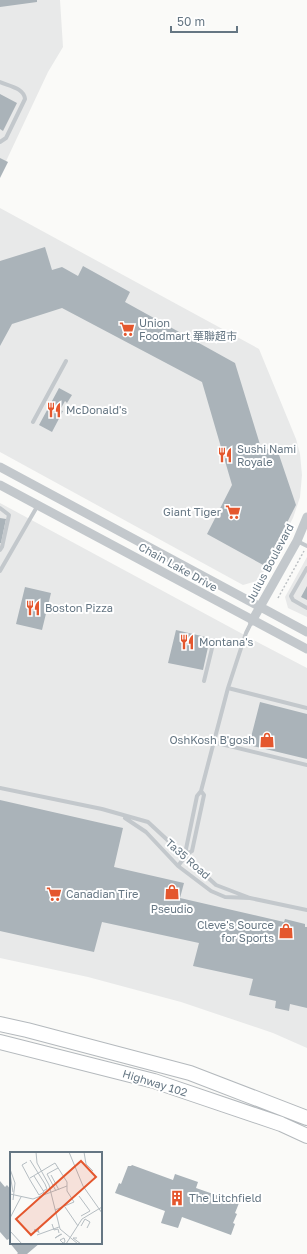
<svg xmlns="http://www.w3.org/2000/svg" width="307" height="1254" font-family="'Golos Text','Noto Sans SC',sans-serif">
  <rect width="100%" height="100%" fill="#fafaf8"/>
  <!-- built -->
  <path fill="#e8e9e9" d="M 0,0 L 60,0 L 63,47 L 48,72 L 0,174 Z
    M 0,208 L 259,349 L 296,439 L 300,454 L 302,475 L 300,497 L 293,518 L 260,580 L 243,585 L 0,452 Z
    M 0,503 L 261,644 L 307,668 L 307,1048 L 273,1033 L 181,1002 L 88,977 L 0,958 Z
    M 307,557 L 307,617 L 288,608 L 285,597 Z"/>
  <!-- building -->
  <path fill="#aab3b9" d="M 0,0 L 37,0 L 37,2 L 0,7 Z
    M 0,94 L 17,103 L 3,131 L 0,129 Z
    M 0,158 L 8,162 L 0,178 Z
    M 45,247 L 52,270 L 62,267 L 78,276 L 83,266 L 130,292 L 125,302 L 235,363 L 262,451 L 276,446 L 296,505 L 265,566 L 207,534 L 232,485 L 202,382 L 62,308 L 12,324 L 0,346 L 0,261 Z
    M 59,388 L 72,395 L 67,403 L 65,401 L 60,410 L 63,411 L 52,432 L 39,425 Z
    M 0,518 L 6,519 L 1,543 L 0,543 Z
    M 307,586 L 307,600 L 301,597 Z
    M 25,587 L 51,593 L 42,630 L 16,624 Z
    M 176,630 L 210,638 L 203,670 L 168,663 Z
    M 260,702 L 307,714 L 307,759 L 249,745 Z
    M 0,800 L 123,828 L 114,867 L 184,883 L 180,898 L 284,922 L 285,919 L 305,924 L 305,927 L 307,927 L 307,1008 L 290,1004 L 289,1011 L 275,1008 L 276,1001 L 249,995 L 253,979 L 193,966 L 199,943 L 102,922 L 94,952 L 0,931 Z
    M 132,1165 L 173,1180 L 175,1174 L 198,1182 L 196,1188 L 239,1203 L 235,1213 L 237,1214 L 233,1223 L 235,1224 L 231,1235 L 182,1217 L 178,1228 L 161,1223 L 165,1211 L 115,1193 L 119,1183 L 121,1184 L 128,1166 L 131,1166 Z
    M 0,1181 L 5,1187 L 7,1185 L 11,1190 L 11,1243 L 40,1243 L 27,1254 L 17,1254 L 18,1253 L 9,1242 L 10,1240 L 9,1239 L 7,1240 L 0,1232 Z"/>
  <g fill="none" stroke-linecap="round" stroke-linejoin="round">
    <!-- motorway casing -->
    <g stroke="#b4b9bd" stroke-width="16">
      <path id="motorway" d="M 0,1024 L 27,1030 L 190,1073 L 307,1118
        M 0,1042 L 154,1081 L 281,1124 L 307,1136"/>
    </g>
    <!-- path -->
    <path stroke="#bbbfc2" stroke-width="1.5" stroke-dasharray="2 2" stroke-linecap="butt" d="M 278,598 L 304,551"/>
    <!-- service -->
    <path stroke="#c3c8cc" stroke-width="4" d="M 0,82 C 9,86 24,88 25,99 L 6,138 L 0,142
      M 33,422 L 66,361
      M 0,508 L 9,515 L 2,547 L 0,550
      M 297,541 L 307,546
      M 307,568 L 291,596 L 293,600 L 307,608
      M 0,571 L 38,505
      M 204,681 L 214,640
      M 228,688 L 307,708
      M 213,742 L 307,765
      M 0,788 L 102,809 L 148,822 L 216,885 L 250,898
      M 125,818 L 146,832 L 178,866 L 211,891 L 225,897 L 250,898 L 307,910
      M 187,854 L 186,849 L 197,796 L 201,791 L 228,688 L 246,633 L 252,621
      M 178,866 L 187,854 L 192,851 L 204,795 L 201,791"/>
    <!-- tertiary -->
    <path stroke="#c3c8cc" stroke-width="9" d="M 0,467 L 307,632
      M 0,485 L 307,649
      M 252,621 L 297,541 L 307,517"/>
    <!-- motorway -->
    <use href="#motorway" stroke="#fff" stroke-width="14"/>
  </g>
  <!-- icons -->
  <defs>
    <g id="supermarket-bare" transform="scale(1.2)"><path d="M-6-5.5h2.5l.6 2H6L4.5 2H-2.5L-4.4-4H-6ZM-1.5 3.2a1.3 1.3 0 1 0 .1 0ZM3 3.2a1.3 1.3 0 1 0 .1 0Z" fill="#e4572e" stroke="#fff" stroke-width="2.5" paint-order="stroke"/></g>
    <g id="restaurant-bare" transform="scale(1.2)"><path d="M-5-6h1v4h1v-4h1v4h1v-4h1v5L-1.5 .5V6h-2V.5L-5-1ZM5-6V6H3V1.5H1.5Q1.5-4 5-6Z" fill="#e4572e" stroke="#fff" stroke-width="2.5" paint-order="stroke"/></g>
    <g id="shop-bare" transform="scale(1.2)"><path d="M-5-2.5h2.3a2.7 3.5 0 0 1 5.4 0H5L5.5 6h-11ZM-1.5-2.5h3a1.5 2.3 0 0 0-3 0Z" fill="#e4572e" stroke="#fff" stroke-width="2.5" paint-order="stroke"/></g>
    <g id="building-bare" transform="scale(1.2)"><path d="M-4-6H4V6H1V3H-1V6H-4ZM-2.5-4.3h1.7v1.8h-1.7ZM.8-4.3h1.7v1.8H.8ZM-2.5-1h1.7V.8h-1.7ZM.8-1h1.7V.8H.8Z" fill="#e4572e" stroke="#fff" stroke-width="2.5" paint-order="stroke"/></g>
  </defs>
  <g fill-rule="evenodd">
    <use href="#supermarket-bare" x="127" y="329"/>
    <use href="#restaurant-bare" x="54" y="410"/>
    <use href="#restaurant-bare" x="225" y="455"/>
    <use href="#supermarket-bare" x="233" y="512"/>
    <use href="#restaurant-bare" x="33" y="608"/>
    <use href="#restaurant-bare" x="187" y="642"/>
    <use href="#shop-bare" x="267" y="740"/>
    <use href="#shop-bare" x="172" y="892"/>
    <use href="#supermarket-bare" x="54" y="894"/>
    <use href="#shop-bare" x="286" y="931"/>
    <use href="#building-bare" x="177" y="1198"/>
  </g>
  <g text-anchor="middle" stroke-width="4" stroke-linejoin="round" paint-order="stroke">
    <!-- poi labels -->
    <g font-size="11" fill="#657683" stroke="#fff" text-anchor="start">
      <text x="139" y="327">Union<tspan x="139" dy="13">Foodmart 華聯超市</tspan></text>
      <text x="66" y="414">McDonald's</text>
      <text x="237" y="453">Sushi Nami<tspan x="237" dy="13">Royale</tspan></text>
      <text x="221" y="516" text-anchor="end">Giant Tiger</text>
      <text x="45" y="612">Boston Pizza</text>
      <text x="199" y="646">Montana's</text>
      <text x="255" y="744" text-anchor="end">OshKosh B'gosh</text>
      <text x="66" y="898">Canadian Tire</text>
      <text x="172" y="913" text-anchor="middle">Pseudio</text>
      <text x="274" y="929" text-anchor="end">Cleve's Source<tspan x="274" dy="13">for Sports</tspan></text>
      <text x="189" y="1202">The Litchfield</text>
    </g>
    <!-- street labels -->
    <g font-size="11" fill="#657683" stroke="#fff">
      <text transform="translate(270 563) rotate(-62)" y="4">Julius Boulevard</text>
      <text transform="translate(178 567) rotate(29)" y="4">Chain Lake Drive</text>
      <text transform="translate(188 859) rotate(41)" y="4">Ta35 Road</text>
      <text transform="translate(155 1083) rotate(17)" y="4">Highway 102</text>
    </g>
  </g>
  <!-- overview -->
  <g transform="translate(10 1152)">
    <rect width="92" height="92" fill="#fafaf8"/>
    <path fill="none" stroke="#b5bdc2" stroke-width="1" d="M 26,0 L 27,11 L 39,33 L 50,77 L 68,92M 59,0 L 73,34 L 92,61M 74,0 L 76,12 L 83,19M 20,8 L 35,32 L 37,37 L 33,39M 17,10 L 12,13 L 20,28 L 29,43 L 34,40M 0,17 L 5,31 L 3,48M 0,22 L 3,40M 41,23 L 49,38M 24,24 L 34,40M 20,26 L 45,11 L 57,30 L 57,39M 46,39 L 37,22 L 48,16M 0,42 L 23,47 L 57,34M 69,44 L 80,59 L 71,64M 55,55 L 68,74M 45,58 L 64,50 L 57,39M 0,66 L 11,45M 42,72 L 44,78 L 48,77 L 49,81M 71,74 L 75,67 L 80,70 L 77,76M 0,79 L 12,92M 29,80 L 24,78 L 28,77 L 29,81M 51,82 L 45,86 L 52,82M 27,83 L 49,75M 67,86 L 63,86 L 71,92M 50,92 L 53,91 L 54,91 L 55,89 L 54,86 L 50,88 L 53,91 L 53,92M 56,92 L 72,67 L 92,55"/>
    <path fill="#e4572e" fill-opacity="0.15" stroke="#e4572e" stroke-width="2" d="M 71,9 L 86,25 L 21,83 L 6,67 Z"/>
    <rect width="92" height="92" fill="none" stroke="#657683" stroke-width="2"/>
  </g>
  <!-- scale -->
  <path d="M171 26v6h66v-6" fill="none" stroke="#657683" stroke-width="2"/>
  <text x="177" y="26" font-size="12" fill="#657683" stroke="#ffffff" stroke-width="3" paint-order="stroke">50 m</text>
</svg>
